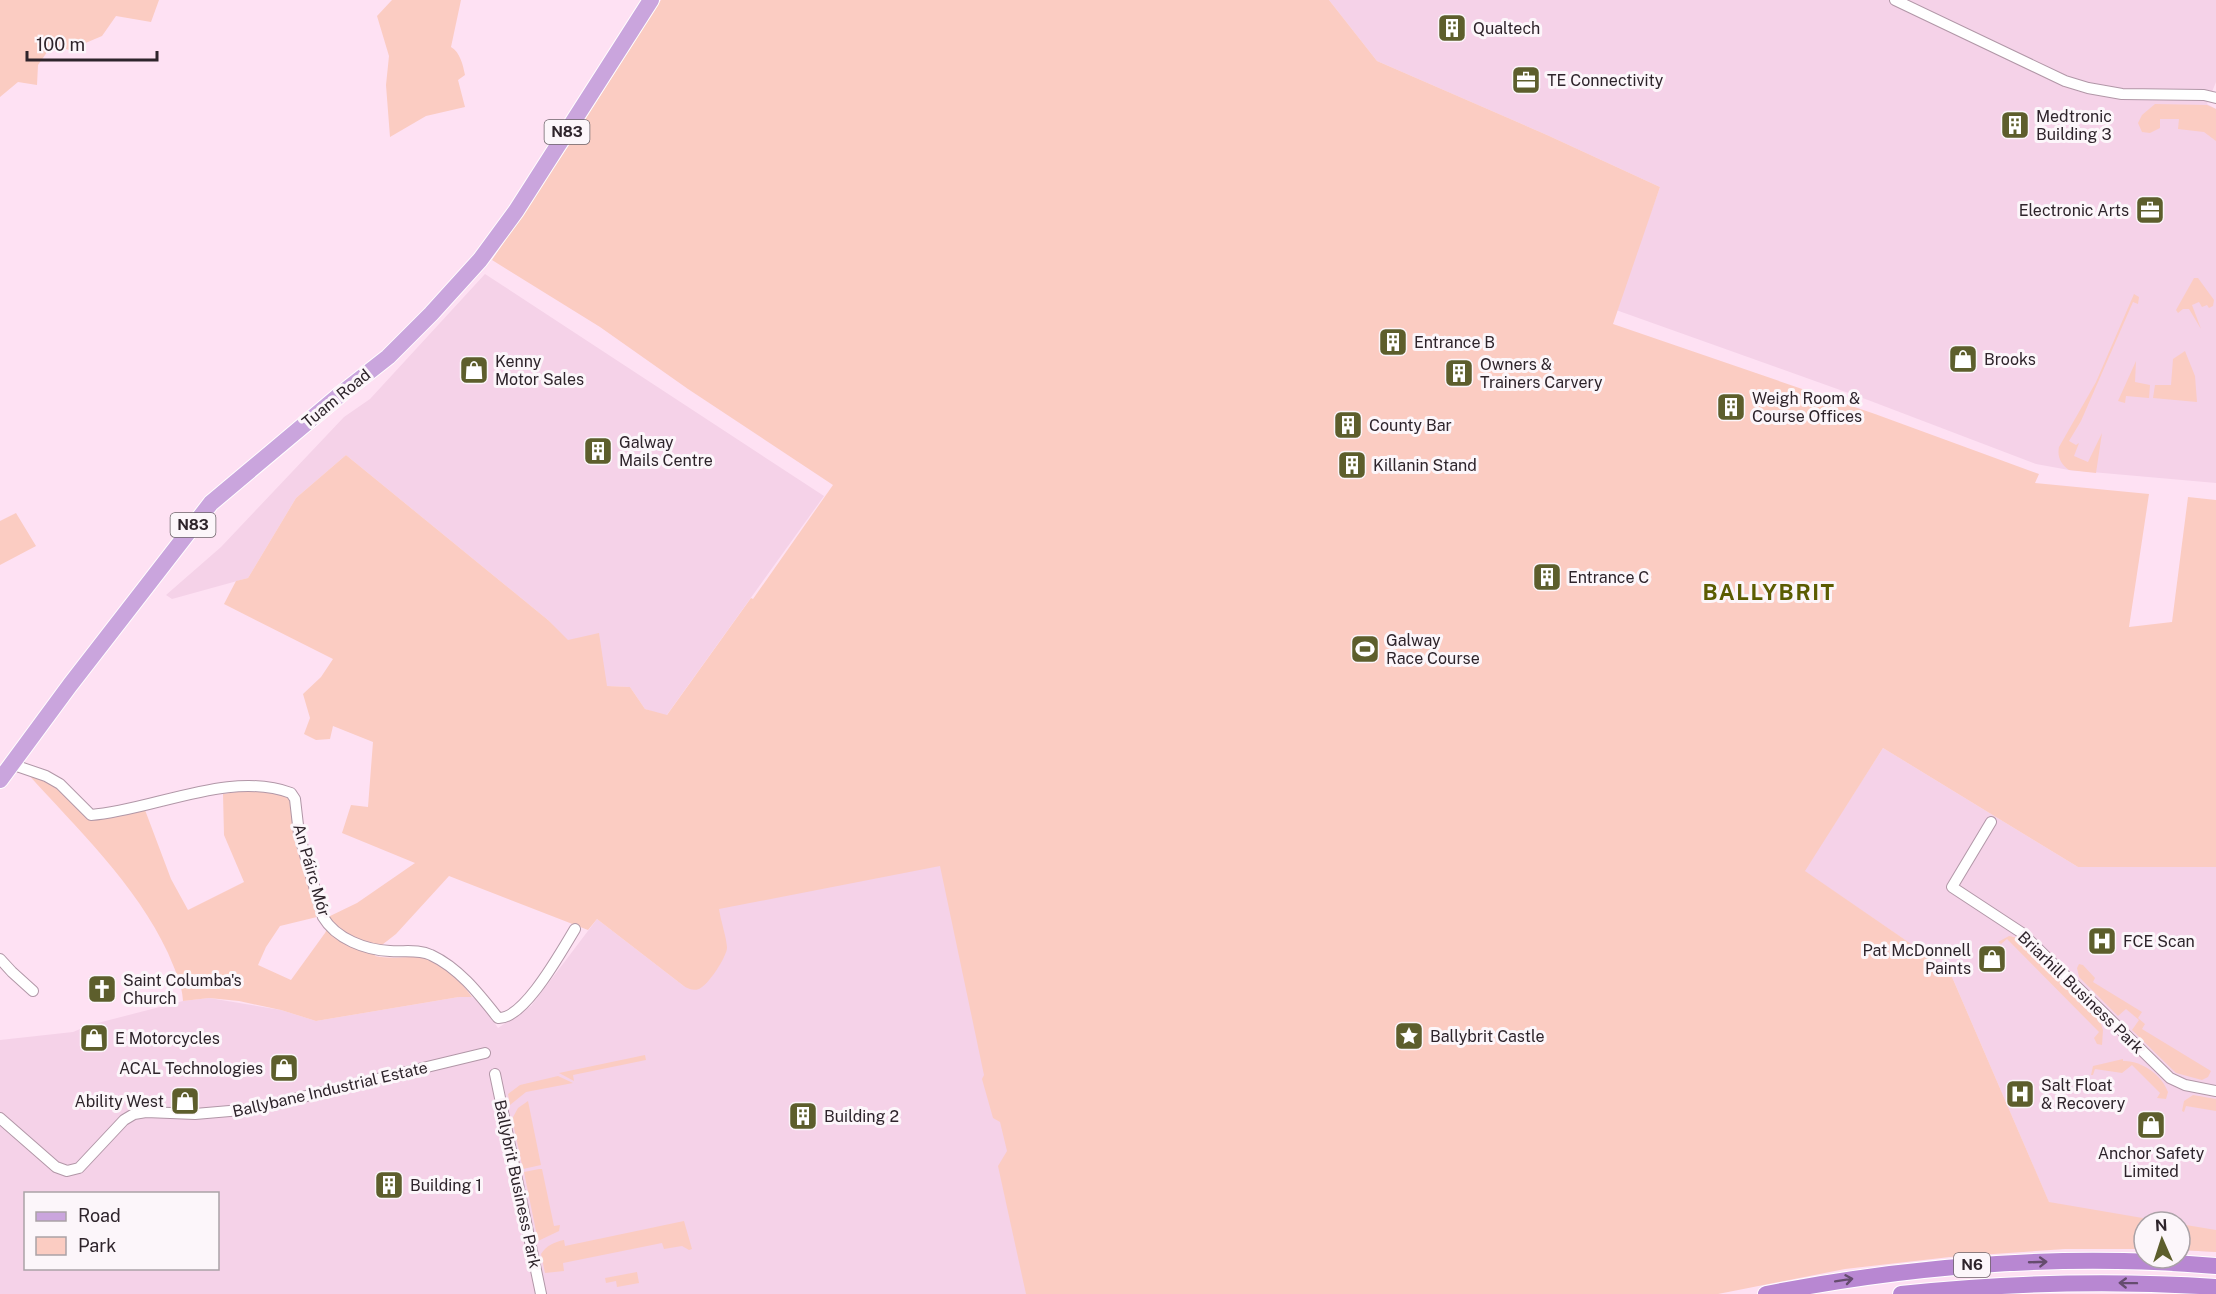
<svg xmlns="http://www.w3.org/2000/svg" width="2216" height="1294" font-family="'Public Sans',sans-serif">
  <rect width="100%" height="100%" fill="#fee1f3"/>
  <!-- built -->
  <path fill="#f5d2e8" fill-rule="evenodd" d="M 1329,0 L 2216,0 L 2216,82 L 2207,104 L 2216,109 L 2216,483 L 2069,470 L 2036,464 L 1868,400 L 1616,310 L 1660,187 L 1547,135 L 1377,61 Z
    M 485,274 L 824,496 L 666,716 L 645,709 L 630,687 L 607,686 L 548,620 L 346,455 L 296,498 L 248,578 L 172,599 L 166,595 L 221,547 L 344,417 L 370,399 Z
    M 922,711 L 1138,1294 L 0,1294 L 0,1040 L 73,1032 L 90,1025 L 183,1001 L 209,998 L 281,1010 L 316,1021 L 459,997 L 472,997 L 480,1002 L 498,1028 L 531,1006 L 597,919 L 685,987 L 681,914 ZM 26,1194 L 218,1194 L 218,1268 L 26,1268 Z
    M 1883,748 L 2078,867 L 2216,867 L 2216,1252 L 2180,1250 L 2180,1222 L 2144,1222 L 2144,1249 L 2117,1247 L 2057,1221 L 1949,970 L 1804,871 Z"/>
  <!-- green -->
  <path fill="#fbccc2" d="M 0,0 L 159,0 L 151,22 L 116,16 L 102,36 L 69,50 L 52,45 L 38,65 L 37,85 L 18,82 L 0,97 Z
    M 392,0 L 461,0 L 451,47 C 460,52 463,65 465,75 L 458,80 L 465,107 L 426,116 L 390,137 L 386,85 L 389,56 L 377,16 Z
    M 661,0 L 1329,0 L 1377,61 L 1547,135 L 1660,187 L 1613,324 L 1875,414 L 2039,474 L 2035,483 L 2149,494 L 2129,627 L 2172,622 L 2188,497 L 2216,500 L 2216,867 L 2078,867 L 1883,748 L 1805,871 L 1949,970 L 2049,1202 L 2166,1222 L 2144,1222 L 2144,1249 L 2065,1249 L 1950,1257 L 1845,1269 L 1718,1294 L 1026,1294 L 998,1166 L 1007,1151 L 1000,1122 L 993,1118 L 982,1079 L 984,1075 L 940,866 L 719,909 C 721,922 726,935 727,947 C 728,955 708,986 699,989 C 693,991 690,989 685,987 L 597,919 L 588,930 L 449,876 L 396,934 L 378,948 L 375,956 C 388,959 403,957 417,957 C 442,958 459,979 472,997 L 459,997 L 316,1021 L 281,1010 L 239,1001 L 209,998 L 183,1001 C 182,983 175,970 168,953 C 136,884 78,830 27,773 L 54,784 L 84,812 L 145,810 L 171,879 L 188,910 L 244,882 L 224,835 L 223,794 C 246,790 269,787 290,799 L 297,847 L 315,900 L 317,917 L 280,926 L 266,947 L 258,965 L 291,980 L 325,933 L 330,923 L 328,917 L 357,903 L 415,863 L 342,833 L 351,805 L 368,807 L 373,742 L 333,726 L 330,739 L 316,740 L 304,734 L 310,718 L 303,694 L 321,677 L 333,659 L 224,604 L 236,581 L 248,578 L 296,498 L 346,455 L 548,620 L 568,640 L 599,633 L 607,686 L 630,687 L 645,709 L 667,715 L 751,598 L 753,599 L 833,485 L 688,389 L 600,327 L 492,260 L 569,145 Z
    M 2155,104 L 2207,105 L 2216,109 L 2216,141 L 2204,132 L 2178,129 L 2179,119 L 2160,119 L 2160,128 L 2150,133 L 2142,132 L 2138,123 L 2142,115 Z
    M 2194,278 L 2198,278 L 2214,300 L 2213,306 L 2209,308 L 2207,305 L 2202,307 L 2199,302 L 2192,305 L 2201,329 L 2189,309 L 2183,309 L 2178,313 L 2176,310 Z
    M 2134,294 L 2139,297 L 2138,304 L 2133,302 L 2081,421 L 2069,441 L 2076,445 L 2079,443 L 2074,456 L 2088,462 L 2102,433 L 2096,473 L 2069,470 C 2061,464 2057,457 2059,447 L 2096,382 Z
    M 2185,351 L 2195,376 L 2197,402 L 2153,398 L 2155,385 L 2171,385 L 2173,359 Z
    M 2136,361 L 2135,382 L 2150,385 L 2149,398 L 2126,396 L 2125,403 L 2118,401 Z
    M 16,513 L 36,546 L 0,565 L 0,521 Z
    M 2009,936 L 2018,938 L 2100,1021 L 2103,1030 L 2102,1045 L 2097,1044 L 2094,1038 L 2099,1032 L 2007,939 L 2001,944 L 1998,942 Z
    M 2079,964 L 2083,965 L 2095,978 L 2093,982 L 2142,1012 L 2138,1018 L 2145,1024 L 2142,1029 L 2211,1071 L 2208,1077 L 2202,1080 L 2176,1073 L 2132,1030 L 2139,1020 L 2126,1009 L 2118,1016 L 2079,977 L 2077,968 Z
    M 645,1055 L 646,1060 L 573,1075 L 574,1081 L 559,1073 Z
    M 2123,1059 L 2123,1061 C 2141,1060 2162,1075 2168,1092 L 2166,1099 L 2157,1098 L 2160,1093 L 2132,1065 L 2122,1073 L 2095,1069 L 2093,1075 L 2091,1075 L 2093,1066 Z
    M 558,1076 L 573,1083 L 526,1092 L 510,1105 L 508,1094 L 520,1085 Z
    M 2193,1095 L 2216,1099 L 2216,1111 L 2186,1106 L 2184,1112 L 2182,1111 L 2184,1101 Z
    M 528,1101 L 541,1165 L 523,1169 L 512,1119 L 518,1108 Z
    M 539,1169 L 542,1169 L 554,1226 L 560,1225 L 559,1231 L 538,1241 L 524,1172 Z
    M 684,1221 L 692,1249 L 689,1250 L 682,1246 L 664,1249 L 662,1243 L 563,1263 L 564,1271 L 545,1273 L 541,1254 C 546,1246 554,1242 564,1240 L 565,1246 Z
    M 2180,1224 L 2216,1230 L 2216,1252 L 2180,1250 Z
    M 637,1272 L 639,1283 L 617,1287 L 616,1281 L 606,1283 L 605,1278 Z"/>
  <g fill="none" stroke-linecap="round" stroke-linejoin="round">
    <!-- minor casing -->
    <g stroke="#b197a7" stroke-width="12">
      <path id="minor" d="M 1895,0 L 2065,81 L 2088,88 L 2122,94 L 2204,95 L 2216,98
        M 11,764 L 46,776 L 60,784 L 91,815 C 154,810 230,770 291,793 L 295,799 L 299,834 L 323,917 C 336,939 366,950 390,951 C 404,952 419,949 431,955 C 459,968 479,994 498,1018 C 524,1020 562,950 575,929
        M 1991,822 L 1952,887 L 2022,933 L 2170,1078 L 2185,1085 L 2216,1091
        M 0,959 L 12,972 L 33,991
        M 495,1074 L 541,1294
        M 0,1118 L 56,1167 L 67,1171 L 79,1168 L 124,1120 L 134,1114 L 146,1112 L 195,1114 L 253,1109 L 485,1053"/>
    </g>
    <!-- primary casing -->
    <g stroke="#fff" stroke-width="18">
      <path id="primary" d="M 0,780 L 70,685 L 211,503 L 342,393 L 388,357 L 431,314 L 480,260 L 516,211 L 651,0"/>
    </g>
    <!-- trunk casing -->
    <g stroke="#fff" stroke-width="18">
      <path id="trunk" d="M 1766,1294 C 1914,1265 2066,1253 2216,1266
        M 1901,1294 C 2006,1283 2111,1280 2216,1287"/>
    </g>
    <!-- minor -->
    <use href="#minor" stroke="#fff" stroke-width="10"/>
    <!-- primary -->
    <use href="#primary" stroke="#caa5dd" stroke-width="16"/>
    <!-- trunk -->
    <use href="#trunk" stroke="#b887d2" stroke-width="16"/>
  </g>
  <!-- one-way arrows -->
  <defs><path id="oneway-shaft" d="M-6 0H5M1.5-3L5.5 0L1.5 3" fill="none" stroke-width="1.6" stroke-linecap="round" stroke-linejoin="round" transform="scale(1.5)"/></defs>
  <g stroke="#654c6e">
    <use href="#oneway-shaft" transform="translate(2038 1262) rotate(-2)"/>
    <use href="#oneway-shaft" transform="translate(1844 1280) rotate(-9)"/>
    <use href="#oneway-shaft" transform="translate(2128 1283) rotate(-179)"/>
  </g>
  <!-- icons -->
  <defs>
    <g id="building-square" transform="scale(1.5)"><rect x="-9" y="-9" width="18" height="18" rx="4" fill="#5d5e2c" stroke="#fcf6fa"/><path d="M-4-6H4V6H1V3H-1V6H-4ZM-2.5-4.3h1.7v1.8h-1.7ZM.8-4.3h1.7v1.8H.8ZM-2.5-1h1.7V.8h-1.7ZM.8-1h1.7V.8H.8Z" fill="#fff"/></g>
    <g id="office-square" transform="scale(1.5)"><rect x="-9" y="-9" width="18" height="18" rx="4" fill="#5d5e2c" stroke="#fcf6fa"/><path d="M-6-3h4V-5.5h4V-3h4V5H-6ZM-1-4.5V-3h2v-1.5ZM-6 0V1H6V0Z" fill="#fff"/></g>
    <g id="shop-square" transform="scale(1.5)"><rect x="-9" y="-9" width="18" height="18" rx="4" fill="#5d5e2c" stroke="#fcf6fa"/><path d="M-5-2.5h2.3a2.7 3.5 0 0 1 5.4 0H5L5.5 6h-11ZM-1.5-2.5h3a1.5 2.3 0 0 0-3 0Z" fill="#fff"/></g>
    <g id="stadium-square" transform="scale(1.5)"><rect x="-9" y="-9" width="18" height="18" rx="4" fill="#5d5e2c" stroke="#fcf6fa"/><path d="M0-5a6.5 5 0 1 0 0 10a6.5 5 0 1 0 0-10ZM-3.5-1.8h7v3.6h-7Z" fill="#fff"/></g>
    <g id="hospital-square" transform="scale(1.5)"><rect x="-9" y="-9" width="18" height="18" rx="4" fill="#5d5e2c" stroke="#fcf6fa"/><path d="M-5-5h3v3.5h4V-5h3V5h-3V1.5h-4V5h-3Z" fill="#fff"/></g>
    <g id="church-square" transform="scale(1.5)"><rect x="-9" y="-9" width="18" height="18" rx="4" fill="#5d5e2c" stroke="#fcf6fa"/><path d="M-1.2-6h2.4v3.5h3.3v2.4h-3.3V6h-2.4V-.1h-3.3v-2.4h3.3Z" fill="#fff"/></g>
    <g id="sight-square" transform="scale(1.5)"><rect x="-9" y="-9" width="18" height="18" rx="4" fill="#5d5e2c" stroke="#fcf6fa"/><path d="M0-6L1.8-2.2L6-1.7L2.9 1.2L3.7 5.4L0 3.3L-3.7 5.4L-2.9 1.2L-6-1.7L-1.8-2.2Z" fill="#fff"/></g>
  </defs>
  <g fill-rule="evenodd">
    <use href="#building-square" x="1452" y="28"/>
    <use href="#office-square" x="1526" y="80"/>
    <use href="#building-square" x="2015" y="125"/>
    <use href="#office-square" x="2150" y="210"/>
    <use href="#building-square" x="1393" y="342"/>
    <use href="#shop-square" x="1963" y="359"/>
    <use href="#shop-square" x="474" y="370"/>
    <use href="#building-square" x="1459" y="373"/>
    <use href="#building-square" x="1731" y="407"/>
    <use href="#building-square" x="1348" y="425"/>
    <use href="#building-square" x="598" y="451"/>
    <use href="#building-square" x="1352" y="465"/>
    <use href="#building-square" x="1547" y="577"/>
    <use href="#stadium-square" x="1365" y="649"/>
    <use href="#hospital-square" x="2102" y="941"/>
    <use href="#shop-square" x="1992" y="959"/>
    <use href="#church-square" x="102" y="989"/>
    <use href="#sight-square" x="1409" y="1036"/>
    <use href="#shop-square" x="94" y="1038"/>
    <use href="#shop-square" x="284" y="1068"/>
    <use href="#hospital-square" x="2020" y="1094"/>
    <use href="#shop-square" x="185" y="1101"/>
    <use href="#building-square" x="803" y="1116"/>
    <use href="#shop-square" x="2151" y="1125"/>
    <use href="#building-square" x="389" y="1185"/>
  </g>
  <g text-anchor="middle" stroke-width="6" stroke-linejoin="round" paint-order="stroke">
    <!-- shield labels -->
    <g fill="#fcf6fa" stroke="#6c6369" stroke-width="1.5">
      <rect x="544.5" y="120" width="45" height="24" rx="4.5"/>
      <rect x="170.5" y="513" width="45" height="24" rx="4.5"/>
      <rect x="1954" y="1253" width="36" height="24" rx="4.5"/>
    </g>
    <g font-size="15" font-weight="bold" fill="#2e242b">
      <text x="567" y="137">N83</text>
      <text x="193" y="530">N83</text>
      <text x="1972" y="1270">N6</text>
    </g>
    <!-- poi labels -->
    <g font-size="16" fill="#2e242b" stroke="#fcf6fa" text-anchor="start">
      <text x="1473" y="34">Qualtech</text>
      <text x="1547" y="86">TE Connectivity</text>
      <text x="2036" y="122">Medtronic<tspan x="2036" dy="18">Building 3</tspan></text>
      <text x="2129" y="216" text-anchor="end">Electronic Arts</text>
      <text x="1414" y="348">Entrance B</text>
      <text x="1984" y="365">Brooks</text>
      <text x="495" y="367">Kenny<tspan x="495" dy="18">Motor Sales</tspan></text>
      <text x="1480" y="370">Owners &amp;<tspan x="1480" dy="18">Trainers Carvery</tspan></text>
      <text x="1752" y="404">Weigh Room &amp;<tspan x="1752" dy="18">Course Offices</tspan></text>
      <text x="1369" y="431">County Bar</text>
      <text x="619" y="448">Galway<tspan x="619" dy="18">Mails Centre</tspan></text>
      <text x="1373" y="471">Killanin Stand</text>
      <text x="1568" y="583">Entrance C</text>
      <text x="1386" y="646">Galway<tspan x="1386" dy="18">Race Course</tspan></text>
      <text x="2123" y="947">FCE Scan</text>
      <text x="1971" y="956" text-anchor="end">Pat McDonnell<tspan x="1971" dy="18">Paints</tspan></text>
      <text x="123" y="986">Saint Columba's<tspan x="123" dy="18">Church</tspan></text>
      <text x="1430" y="1042">Ballybrit Castle</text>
      <text x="115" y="1044">E Motorcycles</text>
      <text x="263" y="1074" text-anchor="end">ACAL Technologies</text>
      <text x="2041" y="1091">Salt Float<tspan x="2041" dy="18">&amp; Recovery</tspan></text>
      <text x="164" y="1107" text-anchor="end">Ability West</text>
      <text x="824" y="1122">Building 2</text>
      <text x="2151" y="1159" text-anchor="middle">Anchor Safety<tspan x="2151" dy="18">Limited</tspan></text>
      <text x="410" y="1191">Building 1</text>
    </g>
    <!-- street labels -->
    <g font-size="16" fill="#2e242b" stroke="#fcf6fa">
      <text transform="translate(336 398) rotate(-39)" y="6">Tuam Road</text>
      <text transform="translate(312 870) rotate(74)" y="6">An Páirc Mór</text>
      <text transform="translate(2081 992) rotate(44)" y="6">Briarhill Business Park</text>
      <text transform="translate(330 1089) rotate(-13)" y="6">Ballybane Industrial Estate</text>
      <text transform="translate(518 1184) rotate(78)" y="6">Ballybrit Business Park</text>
    </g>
    <!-- district labels -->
    <g font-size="22" font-weight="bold" letter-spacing="1.5" fill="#5b5c01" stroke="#fcf6fa">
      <text x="1769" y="600">BALLYBRIT</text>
    </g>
  </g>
  <!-- legend -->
  <rect x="24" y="1192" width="195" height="78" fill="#fcf6fa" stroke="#aaa2a7" stroke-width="1.5"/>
  <rect x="36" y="1212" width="30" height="9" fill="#caa5dd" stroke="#aaa2a7" stroke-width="1.5"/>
  <text x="78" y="1222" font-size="18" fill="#2e242b">Road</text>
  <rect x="36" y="1237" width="30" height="18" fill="#fbccc2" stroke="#aaa2a7" stroke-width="1.5"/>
  <text x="78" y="1252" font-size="18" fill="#2e242b">Park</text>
  <!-- north arrow -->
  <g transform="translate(2162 1240) rotate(357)"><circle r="28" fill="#fcf6fa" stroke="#aaa2a7" stroke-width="1.5"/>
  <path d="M0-4.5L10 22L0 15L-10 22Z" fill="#5d5e2c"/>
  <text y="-9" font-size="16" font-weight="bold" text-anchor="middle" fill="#2e242b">N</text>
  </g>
  <!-- scale -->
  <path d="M27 51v9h130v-9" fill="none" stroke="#2e242b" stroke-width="3"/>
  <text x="36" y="51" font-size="18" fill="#2e242b" stroke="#fcf6fa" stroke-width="4.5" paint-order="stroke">100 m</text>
</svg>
